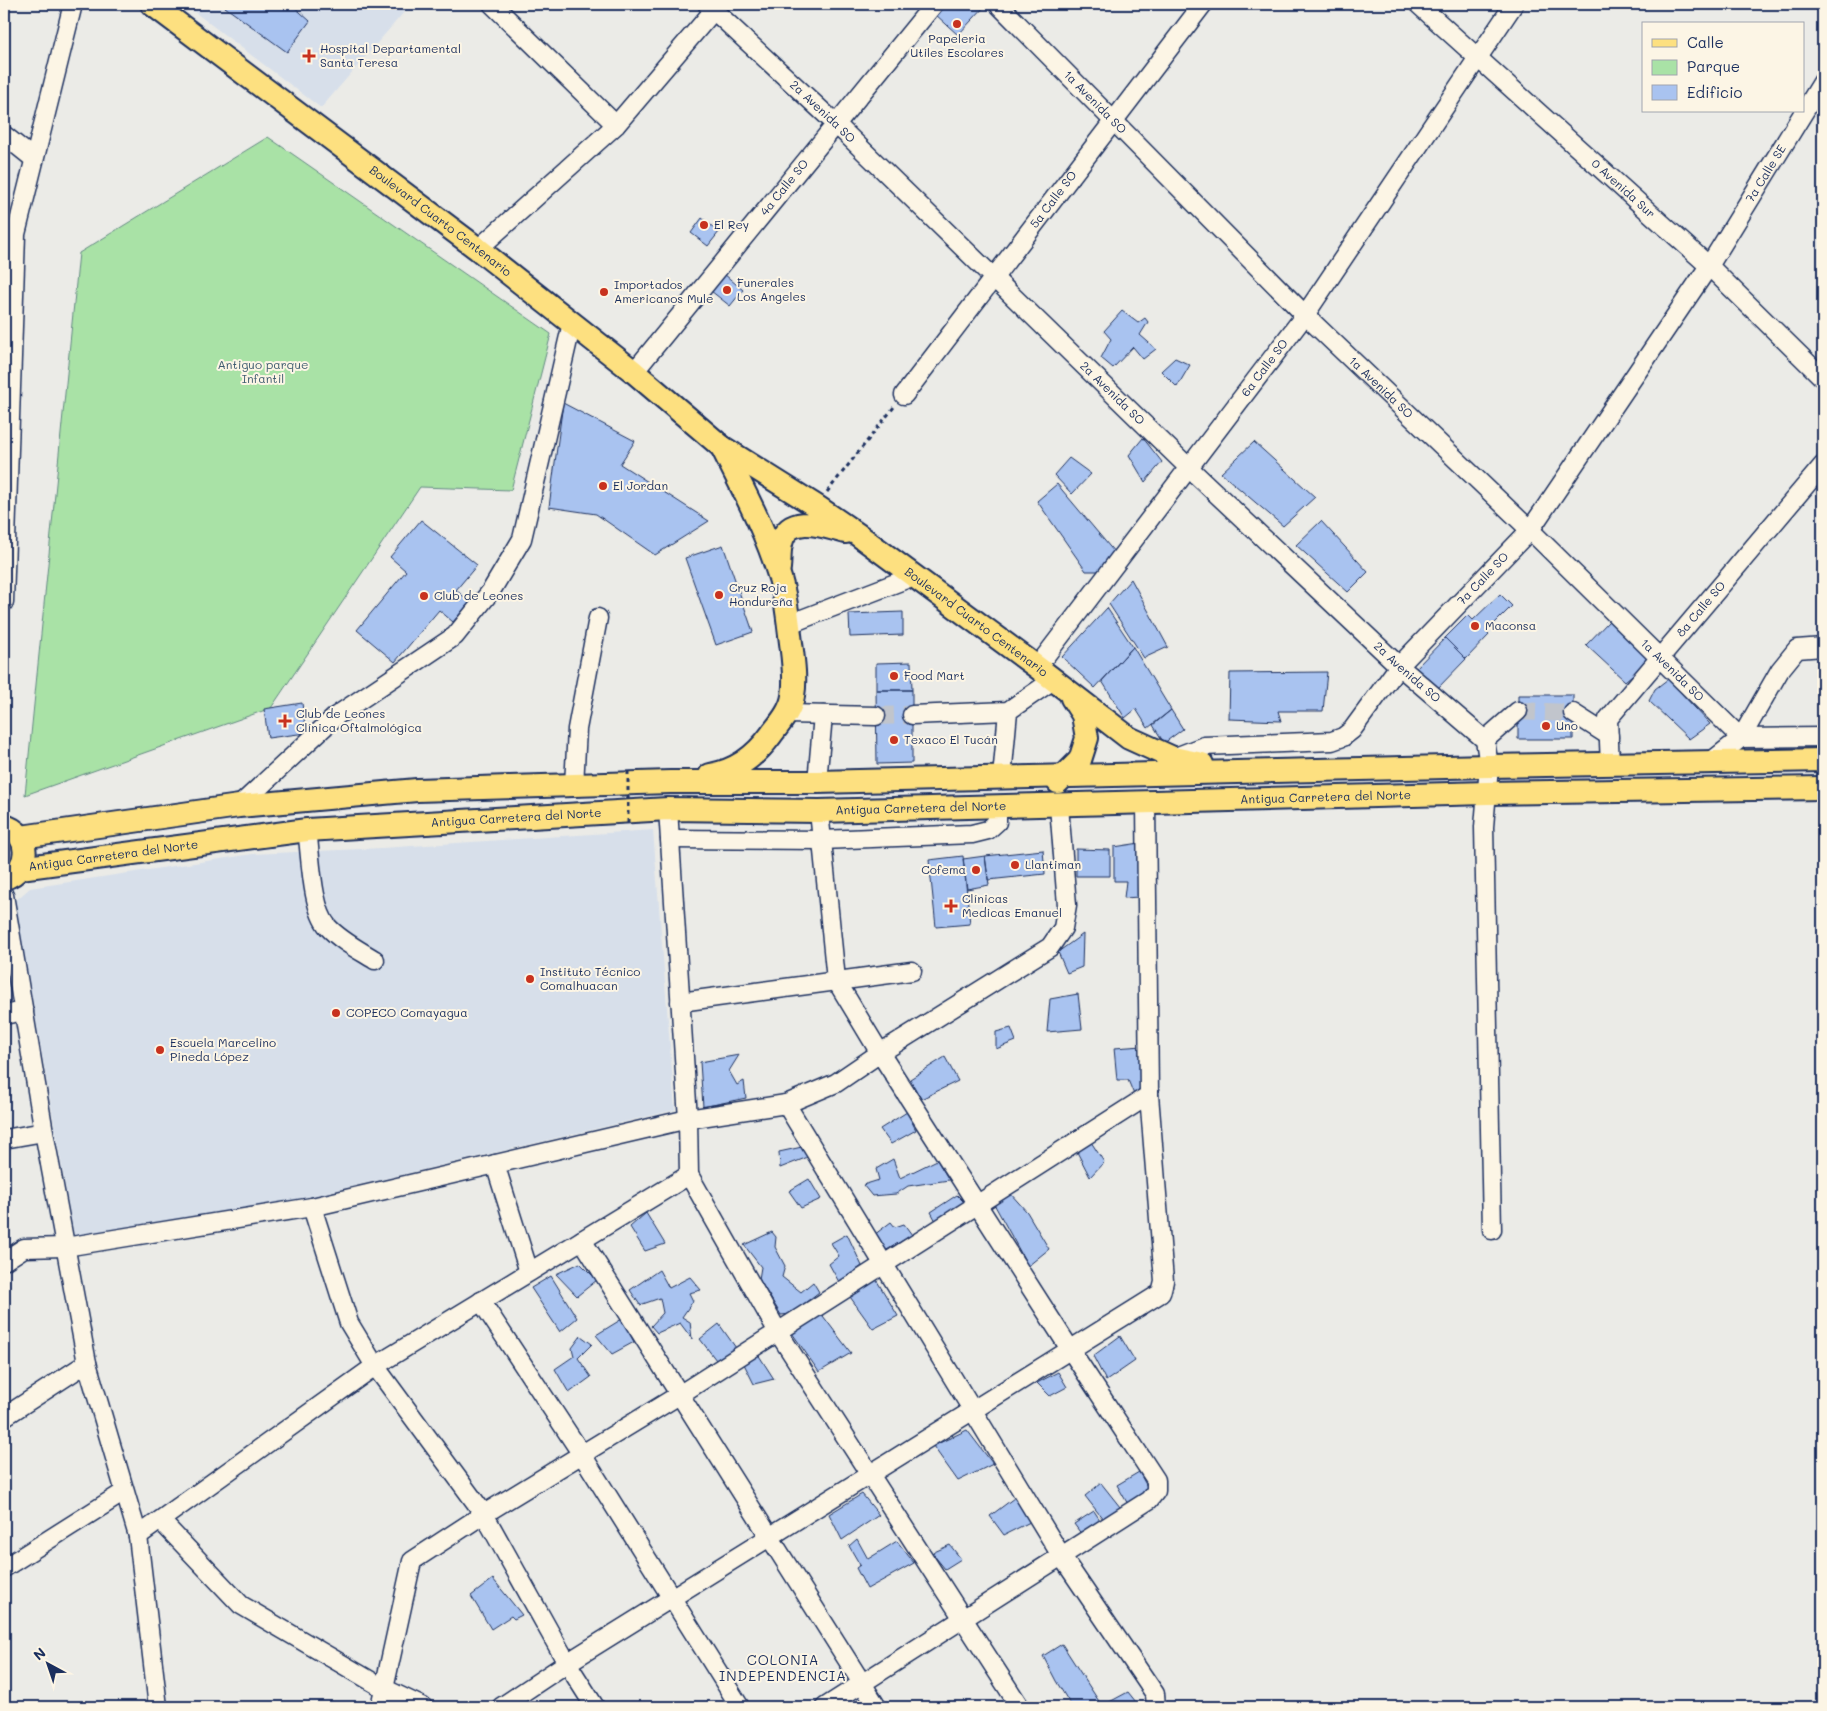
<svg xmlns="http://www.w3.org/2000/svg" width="1827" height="1711" font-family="Mali,sans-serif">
  <rect width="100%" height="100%" fill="#ebebe7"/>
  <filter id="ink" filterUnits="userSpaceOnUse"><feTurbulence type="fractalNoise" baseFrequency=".02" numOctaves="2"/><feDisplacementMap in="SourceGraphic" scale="10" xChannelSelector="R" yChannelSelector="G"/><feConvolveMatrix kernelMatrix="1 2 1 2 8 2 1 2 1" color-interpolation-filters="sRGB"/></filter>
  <g filter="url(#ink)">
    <!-- built -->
    <path fill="#d7dfea" d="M 184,4 L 411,4 L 321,108 Z
      M 653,830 L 675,1110 L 299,1199 L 74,1236 L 15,901 L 30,888 L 253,854 L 382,848 Z"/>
    <!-- green -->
    <path fill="#a9e2a6" stroke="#628882" d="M 268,137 L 551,334 L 511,490 L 420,487 L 271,708 L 25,795 L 79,253 Z"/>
    <!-- building -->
    <path fill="#a9c3f0" stroke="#1b2f5e" d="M 227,4 L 291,4 L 310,21 L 287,52 L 225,7 Z
      M 944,4 L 987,4 L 958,35 L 935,14 Z
      M 702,218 L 719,232 L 708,246 L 691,233 Z
      M 724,274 L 743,290 L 730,306 L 711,291 Z
      M 1122,311 L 1138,323 L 1145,318 L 1148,322 L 1140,335 L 1156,349 L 1143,359 L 1133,347 L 1113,368 L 1101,358 L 1111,339 L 1104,331 Z
      M 1175,358 L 1190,365 L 1177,387 L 1161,371 Z
      M 563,403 L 635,441 L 620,464 L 709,521 L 655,555 L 596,514 L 549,507 Z
      M 1143,438 L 1162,462 L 1145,482 L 1129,455 Z
      M 1254,442 L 1315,497 L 1283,526 L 1221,473 Z
      M 1069,458 L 1091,474 L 1072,494 L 1054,475 Z
      M 1057,484 L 1115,553 L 1101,571 L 1086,571 L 1037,501 Z
      M 421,520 L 477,565 L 456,590 L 470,602 L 453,622 L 439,610 L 395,662 L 357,630 L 406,571 L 390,557 Z
      M 1321,521 L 1368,572 L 1348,592 L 1296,545 Z
      M 723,545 L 753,632 L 716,645 L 685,558 Z
      M 1131,579 L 1168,647 L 1144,658 L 1109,604 Z
      M 1500,594 L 1512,606 L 1486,632 L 1489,635 L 1466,659 L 1445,638 L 1468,615 L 1473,620 Z
      M 1107,608 L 1133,647 L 1095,688 L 1062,657 Z
      M 903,612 L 903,635 L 850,637 L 849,614 Z
      M 1609,621 L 1651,659 L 1625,681 L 1586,645 Z
      M 1445,638 L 1466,659 L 1436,690 L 1415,669 Z
      M 1133,647 L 1171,710 L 1148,728 L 1136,709 L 1125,718 L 1102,681 Z
      M 911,662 L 912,690 L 876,690 L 876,663 Z
      M 1327,672 L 1323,711 L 1278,711 L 1281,721 L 1229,719 L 1230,673 Z
      M 1668,679 L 1710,724 L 1689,739 L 1649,701 L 1655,689 Z
      M 876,690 L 912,690 L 912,763 L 877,764 Z
      M 1518,695 L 1573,695 L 1573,739 L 1518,739 Z
      M 302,703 L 306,733 L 268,738 L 264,709 Z
      M 1171,710 L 1183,729 L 1164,743 L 1153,725 Z
      M 1140,843 L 1139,897 L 1124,898 L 1126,881 L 1114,881 L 1114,847 Z
      M 1076,849 L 1110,850 L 1110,876 L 1076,876 Z
      M 1043,850 L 1045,874 L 988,880 L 985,856 Z
      M 963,856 L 970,924 L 936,927 L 929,860 Z
      M 985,856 L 989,885 L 967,889 L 963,859 Z
      M 1083,934 L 1082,967 L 1067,973 L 1058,952 Z
      M 1078,994 L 1082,1029 L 1047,1032 L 1050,999 Z
      M 1011,1028 L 1016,1041 L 996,1049 L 996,1032 Z
      M 1143,1046 L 1143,1093 L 1135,1097 L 1128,1080 L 1117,1080 L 1114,1048 Z
      M 739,1055 L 729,1071 L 737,1085 L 744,1081 L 746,1098 L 703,1107 L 700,1062 Z
      M 945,1057 L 958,1081 L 921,1099 L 910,1079 Z
      M 907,1112 L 916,1130 L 891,1144 L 880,1129 Z
      M 1091,1142 L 1104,1162 L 1090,1177 L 1077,1152 Z
      M 802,1147 L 808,1157 L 780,1168 L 779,1152 Z
      M 893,1159 L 900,1178 L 937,1160 L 949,1180 L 908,1186 L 896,1194 L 872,1196 L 863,1185 L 879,1180 L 876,1169 Z
      M 809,1179 L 821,1199 L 801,1208 L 789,1191 Z
      M 1009,1192 L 1027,1212 L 1049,1249 L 1028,1266 L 993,1202 Z
      M 957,1195 L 966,1204 L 937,1223 L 931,1212 Z
      M 646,1213 L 665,1244 L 645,1251 L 630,1227 Z
      M 891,1222 L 895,1227 L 904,1224 L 912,1235 L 880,1254 L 870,1238 Z
      M 772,1232 L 776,1237 L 775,1247 L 785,1266 L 782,1277 L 801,1292 L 813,1282 L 819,1292 L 791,1314 L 781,1315 L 759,1279 L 761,1267 L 744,1245 Z
      M 847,1234 L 862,1266 L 839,1282 L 829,1264 L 839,1256 L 831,1243 Z
      M 580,1263 L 597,1280 L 577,1296 L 556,1274 Z
      M 659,1270 L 669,1288 L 690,1277 L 701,1290 L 689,1293 L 693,1301 L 682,1317 L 690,1322 L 692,1339 L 680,1323 L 657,1333 L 651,1326 L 663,1313 L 660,1298 L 640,1305 L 630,1290 Z
      M 551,1276 L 577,1318 L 560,1332 L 531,1288 Z
      M 874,1276 L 898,1316 L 873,1329 L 848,1294 Z
      M 820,1312 L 851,1353 L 819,1372 L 790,1330 Z
      M 622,1319 L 634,1342 L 612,1354 L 596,1335 Z
      M 719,1324 L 736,1348 L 716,1360 L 700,1339 Z
      M 581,1336 L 592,1344 L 578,1358 L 591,1377 L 569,1393 L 555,1369 L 574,1356 L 572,1348 Z
      M 1120,1336 L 1135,1361 L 1106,1381 L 1093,1356 Z
      M 756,1351 L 774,1379 L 754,1384 L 743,1362 Z
      M 1058,1372 L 1067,1387 L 1050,1396 L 1037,1383 Z
      M 967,1430 L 993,1464 L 958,1481 L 933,1446 Z
      M 1139,1472 L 1150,1492 L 1129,1506 L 1117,1485 Z
      M 1101,1483 L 1124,1512 L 1107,1524 L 1085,1496 Z
      M 862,1494 L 879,1515 L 842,1540 L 829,1514 Z
      M 1014,1498 L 1034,1520 L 1004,1535 L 990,1516 Z
      M 1094,1511 L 1104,1526 L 1085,1539 L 1074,1524 Z
      M 857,1539 L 868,1559 L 897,1541 L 914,1563 L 867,1589 L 856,1568 L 860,1565 L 849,1546 Z
      M 950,1545 L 961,1559 L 945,1569 L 932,1553 Z
      M 493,1579 L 522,1615 L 514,1619 L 511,1616 L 491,1629 L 471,1596 Z
      M 1062,1644 L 1102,1706 L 1128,1692 L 1140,1707 L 1072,1707 L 1056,1681 L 1043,1656 Z"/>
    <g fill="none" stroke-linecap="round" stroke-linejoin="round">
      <!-- minor-tunnel -->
      <path stroke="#c1c5cc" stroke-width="18" stroke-dasharray="18 9" stroke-linecap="butt" d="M 1518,711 L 1573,713
        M 876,716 L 912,715"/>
      <!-- minor casing -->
      <g stroke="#1b2f5e" stroke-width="21">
        <g id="minor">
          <path d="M 492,4 L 616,125"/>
          <path id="s1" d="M 707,4 L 836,124 L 1189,468 L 1399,666 L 1485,740 L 1489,766 L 1484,827 L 1492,1230"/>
          <path id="s2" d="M 998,4 L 1305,315 L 1530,530 L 1741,738"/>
          <path id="s3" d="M 1418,4 L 1709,266 L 1823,378"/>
          <path d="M 4,135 L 34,159"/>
          <path d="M 478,249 L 616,125 L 714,10"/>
          <path id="s4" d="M 634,372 L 934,4"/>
          <path id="s5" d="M 904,395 L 1203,4"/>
          <path d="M 4,602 L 16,234 L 73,4"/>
          <path d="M 789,624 L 914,576"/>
          <path id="s6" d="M 1037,667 L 1305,315 L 1514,4"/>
          <path d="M 1573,713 L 1609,736"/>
          <path d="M 787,714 L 876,716"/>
          <path d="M 912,715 L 1008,711 L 1053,680"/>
          <path d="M 1741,738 L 1823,737"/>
          <path d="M 1485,740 L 1518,711"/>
          <path id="s7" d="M 1173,758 L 1204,746 L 1332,741 L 1343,737 L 1352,730 L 1399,666 L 1530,530 L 1709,266 L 1823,81"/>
          <path d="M 1709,763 L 1741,738 L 1780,670 L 1797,649 L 1823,647"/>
          <path id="s8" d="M 1610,765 L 1608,719 L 1823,465"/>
          <path d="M 1002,778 L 1008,711"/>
          <path d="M 817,782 L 823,715"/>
          <path d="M 574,785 L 577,729 L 598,618"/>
          <path d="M 239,806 L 336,716 L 455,636 L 491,591 L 522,539 L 572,323"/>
          <path d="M 668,809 L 688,1119 L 689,1175 L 778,1332 L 1020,1707"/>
          <path d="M 819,811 L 836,980 L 880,1053 L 1070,1349 L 1156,1480 L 1156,1491 L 1149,1500 L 825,1707"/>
          <path d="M 307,830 C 311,856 311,907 328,927 C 341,941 359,950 375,960"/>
          <path d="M 670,839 L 822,840 L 972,834 L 988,830 L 997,822 L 997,807"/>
          <path d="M 4,895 L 44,1132 L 87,1363 L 138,1536 L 158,1707"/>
          <path d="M 680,1002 L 912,971"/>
          <path d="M 4,1015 L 24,1011"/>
          <path d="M 786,1104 L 1062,1557 L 1155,1694 L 1156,1707"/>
          <path d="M 4,1139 L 44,1132"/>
          <path d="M 495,1164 L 529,1272"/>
          <path d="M 312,1207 L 349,1323 L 375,1366 L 484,1514 L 567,1663 L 595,1707"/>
          <path d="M 582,1240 L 877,1707"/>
          <path d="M 4,1261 L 24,1248 L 65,1247 L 312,1207 L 688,1119 L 786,1104 L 836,1083 L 880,1053 L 1050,947 L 1063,928 L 1067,905 L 1059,806"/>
          <path d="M 481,1301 L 581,1453 L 740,1707"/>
          <path d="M 4,1417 L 87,1363"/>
          <path d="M 161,1521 L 241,1605 L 383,1688 L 423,1707"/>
          <path d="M 138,1536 L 375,1366 L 689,1175"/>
          <path d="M 4,1568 L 124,1492"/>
          <path d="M 380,1707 L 412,1561 L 484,1514 L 679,1395 L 1149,1095"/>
          <path d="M 501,1707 L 567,1663 L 1161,1293 L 1164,1281 L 1149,1095 L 1146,803"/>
        </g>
      </g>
      <!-- major casing -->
      <g stroke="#1b2f5e" stroke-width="26">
        <g id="major">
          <path id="s9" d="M 152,4 L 478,249 L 634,372 L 722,447 L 816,506 L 857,534 L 1037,667 L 1129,738 L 1173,758 L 1202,764"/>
          <path d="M 779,568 C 780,560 779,551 781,544 C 787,512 825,527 846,532"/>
          <path d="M 710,775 C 736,771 755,757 771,735 C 780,723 791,711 793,696 C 796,679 793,659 791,643 C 788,619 786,595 778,572 C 765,529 742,488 722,447"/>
          <path d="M 1058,782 L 1080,760 L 1087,738 L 1083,715 L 1072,698"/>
          <path d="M 4,826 C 31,832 32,871 4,878"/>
          <path d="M 21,837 L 239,806 L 417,790 L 670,782 L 817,782 L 1489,766 L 1823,760"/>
          <path id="s10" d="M 20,868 L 307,830 L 668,809 L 819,811 L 1487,793 L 1823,788"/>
        </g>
      </g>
      <!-- path -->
      <path stroke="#1b2f5e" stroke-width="3" stroke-dasharray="4 4" stroke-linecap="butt" d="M 827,492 L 894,407"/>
      <!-- minor -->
      <use href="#minor" stroke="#fcf5e5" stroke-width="18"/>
      <!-- major -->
      <use href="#major" stroke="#fde080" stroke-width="22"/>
      <!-- path-bridge -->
      <path stroke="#1b2f5e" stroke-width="3" stroke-dasharray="4 4" stroke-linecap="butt" d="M 628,823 L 628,770"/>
    </g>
  </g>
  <!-- markers -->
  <g fill="#c8321e" stroke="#fcf5e5" stroke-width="2">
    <circle cx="957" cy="24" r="5"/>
    <path d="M306.5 48.5h5v5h5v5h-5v5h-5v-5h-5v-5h5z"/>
    <circle cx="704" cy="225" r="5"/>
    <circle cx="727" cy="290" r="5"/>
    <circle cx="604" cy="292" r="5"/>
    <circle cx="603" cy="486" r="5"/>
    <circle cx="719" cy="595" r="5"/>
    <circle cx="424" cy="596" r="5"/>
    <circle cx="1475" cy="626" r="5"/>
    <circle cx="894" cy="676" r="5"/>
    <path d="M282.5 713.5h5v5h5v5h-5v5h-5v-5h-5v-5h5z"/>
    <circle cx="1546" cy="726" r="5"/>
    <circle cx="894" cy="740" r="5"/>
    <circle cx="1015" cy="865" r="5"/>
    <circle cx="976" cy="870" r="5"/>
    <path d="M948.5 898.5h5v5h5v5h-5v5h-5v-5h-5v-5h5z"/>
    <circle cx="530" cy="979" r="5"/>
    <circle cx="336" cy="1013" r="5"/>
    <circle cx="160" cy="1050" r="5"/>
  </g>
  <g text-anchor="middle" stroke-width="4" stroke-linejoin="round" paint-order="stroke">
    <!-- poi labels -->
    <g font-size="12" fill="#1b2f5e" stroke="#fcf5e5" text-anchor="start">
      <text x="957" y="43" text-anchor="middle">Papeleria<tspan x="957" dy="14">Utiles Escolares</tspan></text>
      <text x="320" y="53">Hospital Departamental<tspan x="320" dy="14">Santa Teresa</tspan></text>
      <text x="714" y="229">El Rey</text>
      <text x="737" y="287">Funerales<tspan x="737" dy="14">Los Angeles</tspan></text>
      <text x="614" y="289">Importados<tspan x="614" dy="14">Americanos Mule</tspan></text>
      <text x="613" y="490">El Jordan</text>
      <text x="729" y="592">Cruz Roja<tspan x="729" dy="14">Hondureña</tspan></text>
      <text x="434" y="600">Club de Leones</text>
      <text x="1485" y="630">Maconsa</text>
      <text x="904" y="680">Food Mart</text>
      <text x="296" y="718">Club de Leones<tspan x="296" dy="14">Clínica Oftalmológica</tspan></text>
      <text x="1556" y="730">Uno</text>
      <text x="904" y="744">Texaco El Tucán</text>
      <text x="1025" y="869">Llantiman</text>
      <text x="966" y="874" text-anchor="end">Cofema</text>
      <text x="962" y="903">Clínicas<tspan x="962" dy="14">Medicas Emanuel</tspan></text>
      <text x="540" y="976">Instituto Técnico<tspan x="540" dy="14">Comalhuacan</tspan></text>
      <text x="346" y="1017">COPECO Comayagua</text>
      <text x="170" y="1047">Escuela Marcelino<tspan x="170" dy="14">Pineda López</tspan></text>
    </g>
    <!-- street labels -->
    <g font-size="12" fill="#1b2f5e" stroke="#fcf5e5">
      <text dy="4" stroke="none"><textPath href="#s2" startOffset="138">1a Avenida SO</textPath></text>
      <text dy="4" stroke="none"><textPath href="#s1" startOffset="158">2a Avenida SO</textPath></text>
      <text dy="4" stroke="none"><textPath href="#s7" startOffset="880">7a Calle SE</textPath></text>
      <text dy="4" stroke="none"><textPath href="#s4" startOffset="238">4a Calle SO</textPath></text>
      <text dy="4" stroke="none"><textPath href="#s3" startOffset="276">0 Avenida Sur</textPath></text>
      <text dy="4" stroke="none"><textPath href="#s5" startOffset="246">5a Calle SO</textPath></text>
      <text dy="4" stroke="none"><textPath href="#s9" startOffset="361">Boulevard Cuarto Centenario</textPath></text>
      <text dy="4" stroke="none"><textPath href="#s6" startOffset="376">6a Calle SO</textPath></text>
      <text dy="4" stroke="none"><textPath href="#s2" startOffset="542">1a Avenida SO</textPath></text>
      <text dy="4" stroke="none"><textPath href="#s1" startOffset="562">2a Avenida SO</textPath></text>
      <text dy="4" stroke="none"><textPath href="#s7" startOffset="385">7a Calle SO</textPath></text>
      <text dy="4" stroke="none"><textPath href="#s8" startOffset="190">8a Calle SO</textPath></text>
      <text dy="4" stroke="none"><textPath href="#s9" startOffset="1031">Boulevard Cuarto Centenario</textPath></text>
      <text dy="4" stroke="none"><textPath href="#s2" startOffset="948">1a Avenida SO</textPath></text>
      <text dy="4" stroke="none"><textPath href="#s1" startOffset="968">2a Avenida SO</textPath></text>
      <text dy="4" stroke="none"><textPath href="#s10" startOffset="1309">Antigua Carretera del Norte</textPath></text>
      <text dy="4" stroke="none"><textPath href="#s10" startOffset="904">Antigua Carretera del Norte</textPath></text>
      <text dy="4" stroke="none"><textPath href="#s10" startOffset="499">Antigua Carretera del Norte</textPath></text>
      <text dy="4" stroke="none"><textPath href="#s10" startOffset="94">Antigua Carretera del Norte</textPath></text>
    </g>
    <!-- park labels -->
    <g font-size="12" fill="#3e5c70" stroke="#fcf5e5">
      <text x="263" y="369">Antiguo parque<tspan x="263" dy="14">Infantil</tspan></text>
    </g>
    <!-- neighbourhood labels -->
    <g font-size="14" letter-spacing="1" fill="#1b2f5e" stroke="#fcf5e5">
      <text x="783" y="1665">COLONIA<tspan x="783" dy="16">INDEPENDENCIA</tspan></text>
    </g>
  </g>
  <!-- margin -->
  <rect width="1827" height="1711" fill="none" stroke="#fcf5e5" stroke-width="20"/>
  <rect x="10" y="10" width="1807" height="1691" fill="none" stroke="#1b2f5e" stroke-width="2" filter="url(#ink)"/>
  <!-- legend -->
  <rect x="1642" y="22" width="162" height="90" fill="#fcf5e5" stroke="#a2a6af"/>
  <rect x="1652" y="39" width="25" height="8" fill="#fde080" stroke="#a2a6af"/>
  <text x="1687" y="48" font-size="15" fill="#1b2f5e">Calle</text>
  <rect x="1652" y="60" width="25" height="15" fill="#a9e2a6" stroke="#a2a6af"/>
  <text x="1687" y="72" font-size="15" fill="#1b2f5e">Parque</text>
  <rect x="1652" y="85" width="25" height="15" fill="#a9c3f0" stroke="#a2a6af"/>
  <text x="1687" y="98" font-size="15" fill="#1b2f5e">Edificio</text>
  <!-- north arrow -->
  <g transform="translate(48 1664) rotate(320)" stroke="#fcf5e5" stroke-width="4" paint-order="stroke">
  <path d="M0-4L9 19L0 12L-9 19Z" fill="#1b2f5e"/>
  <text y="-8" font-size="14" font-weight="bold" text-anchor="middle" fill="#1b2f5e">N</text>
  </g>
</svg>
